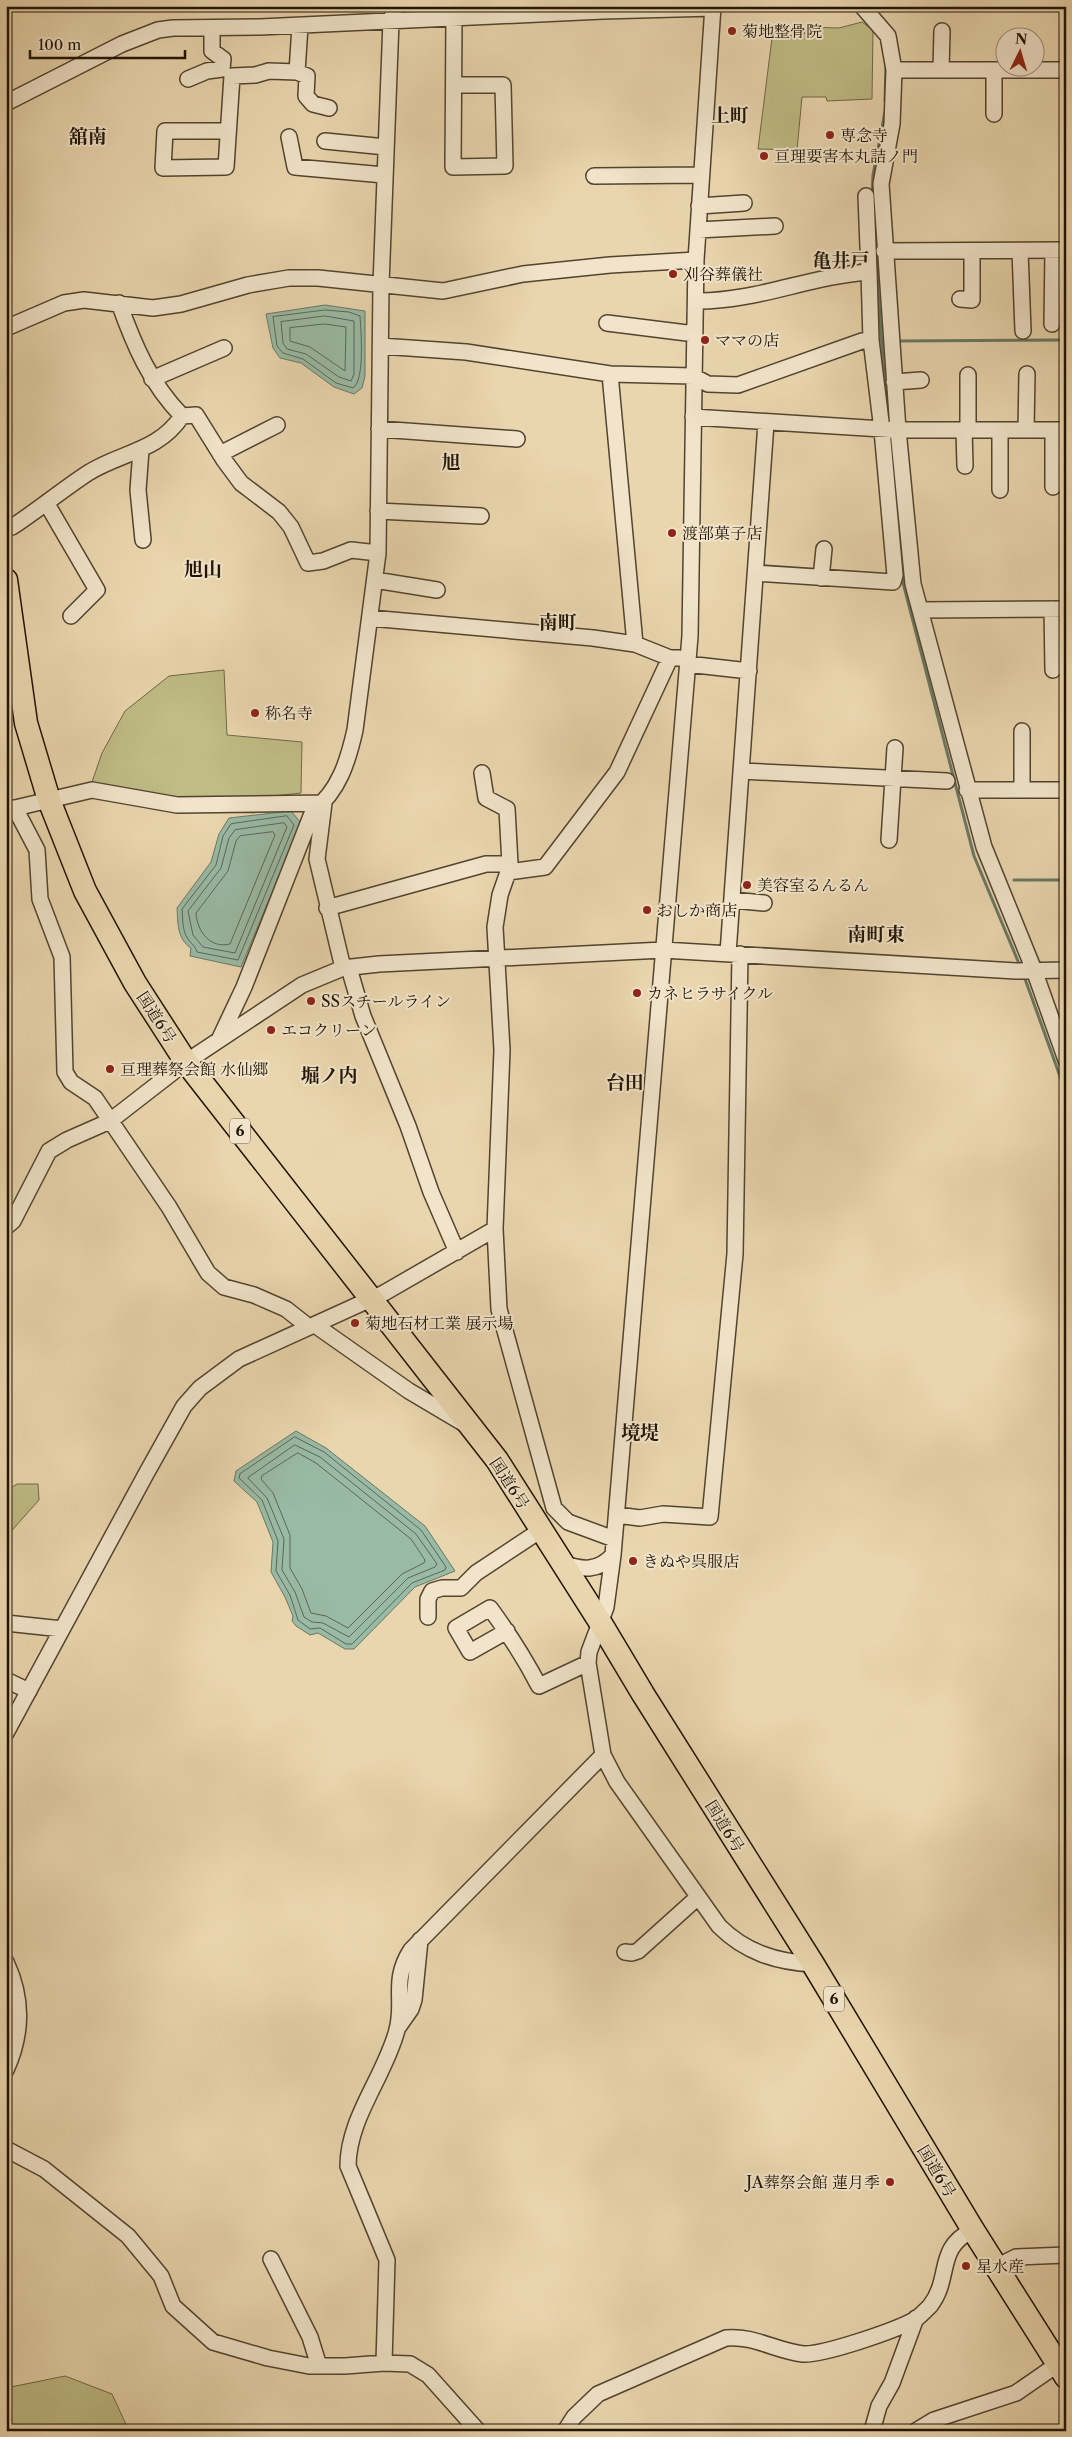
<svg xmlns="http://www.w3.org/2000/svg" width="1072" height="2437" font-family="'Libre Caslon Text','Noto Serif JP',serif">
  <rect width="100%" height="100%" fill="#ead6ae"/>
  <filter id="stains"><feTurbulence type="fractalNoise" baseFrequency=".004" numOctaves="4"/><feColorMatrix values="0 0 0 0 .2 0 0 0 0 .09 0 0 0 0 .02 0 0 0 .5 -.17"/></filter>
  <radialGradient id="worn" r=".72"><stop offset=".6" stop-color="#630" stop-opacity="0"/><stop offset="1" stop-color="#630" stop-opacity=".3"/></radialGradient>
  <!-- green -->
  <path fill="#bfbc85" stroke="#706846" d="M 862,22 L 873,30 L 872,99 L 827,101 L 826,97 L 802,97 L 797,150 L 758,149 L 772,38 L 804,34 L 806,27 L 839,28 Z
    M 224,670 L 227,735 L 302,742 L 301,793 L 246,799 L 163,797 L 92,782 L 102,753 L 125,711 L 169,676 Z
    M 17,1484 L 38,1484 L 39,1500 L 6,1537 L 6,1491 Z
    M 65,2376 L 112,2394 L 129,2431 L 6,2431 L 6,2388 Z"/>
  <!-- water -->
  <path fill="#99baa5" stroke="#697865" d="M 325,305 L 365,311 L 365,376 L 362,388 L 354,394 L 334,387 L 301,363 L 280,358 L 273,348 L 266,314 Z
    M 291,811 L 301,823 L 241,967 L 190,956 L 191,948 C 177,939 178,923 177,908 L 211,862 L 219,834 L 229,818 Z
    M 296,1431 L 326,1448 L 425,1526 L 455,1571 L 415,1587 L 354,1649 L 345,1649 L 318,1633 L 310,1635 L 296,1626 L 292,1621 L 293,1616 L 285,1597 L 271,1572 L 273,1542 L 257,1502 L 234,1481 L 236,1471 Z"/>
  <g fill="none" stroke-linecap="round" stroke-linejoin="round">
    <!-- shore -->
    <path stroke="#5c6756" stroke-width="1" d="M 325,310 L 349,312 L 360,316 C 361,331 365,380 353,388 L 336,383 L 303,359 L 283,353 L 277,346 L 273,317 Z
      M 325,316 L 354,321 L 354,374 L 351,381 L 339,377 L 306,354 L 287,349 L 283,343 L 281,322 Z
      M 325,324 L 346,327 L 345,371 L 310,347 L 290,341 L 290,328 Z
      M 287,816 L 294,825 L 238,960 L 197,952 C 195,945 191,944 188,939 C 182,931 183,919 182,909 L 216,865 L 223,836 L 231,824 Z
      M 284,823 L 287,827 L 235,953 L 203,947 L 193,935 L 188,911 L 221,868 L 229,838 L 235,830 Z
      M 273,832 L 275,835 L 230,944 C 210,949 197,931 196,913 L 228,871 L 236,841 L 240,836 Z
      M 295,1437 L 324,1452 L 421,1530 L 446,1567 L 445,1570 L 412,1583 L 352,1644 L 346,1644 L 320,1628 L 310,1629 L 298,1620 L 290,1595 L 276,1571 L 278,1541 L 262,1500 L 239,1478 L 240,1474 Z
      M 295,1445 L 320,1457 L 416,1534 L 437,1564 L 435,1567 L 408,1578 L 349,1637 L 323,1623 L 312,1622 L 304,1617 L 295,1592 L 282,1570 L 284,1539 L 267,1498 L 248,1478 Z
      M 298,1453 L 316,1463 L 411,1539 L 425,1560 L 424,1563 L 402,1574 L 348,1628 L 326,1616 L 311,1613 L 302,1589 L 290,1568 L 290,1535 L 273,1493 L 261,1479 L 262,1476 Z"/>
    <!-- stream -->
    <path stroke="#697865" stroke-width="3" d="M 885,101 L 886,64
      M 872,194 L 873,175 L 885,112
      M 875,245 L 886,404
      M 897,341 L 1066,340
      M 901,575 L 974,856 L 1020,966
      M 1014,880 L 1066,880
      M 1024,976 L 1066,1093"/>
    <!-- minor casing -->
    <g stroke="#524430" stroke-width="18">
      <path id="minor" d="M 713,6 L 696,260 L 690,636 L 613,1555 L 606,1607 L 589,1652 L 588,1663 L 603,1755 L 617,1782 L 719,1926 C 745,1952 776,1962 813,1964
        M 862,6 L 888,36 L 894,70 L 892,124 L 881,184 L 898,430 L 913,584 L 984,847 L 1034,970 L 1066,1060
        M 894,70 L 1066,70
        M 941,70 L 942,31
        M 994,70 L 994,114
        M 297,72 L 307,76 L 306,96 L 313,104 L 329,108
        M 188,79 L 207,71 L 222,69 L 223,59 L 212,51 L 212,28
        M 454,85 L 503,85 L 505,166 L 453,167 L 454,17
        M 6,103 L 122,44 L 158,30 L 173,28 L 260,27 L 603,11 L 713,8
        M 228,131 L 165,131 L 163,168 L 226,167 L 232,76 L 255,75 L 269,71 L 297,72 L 300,26
        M 289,137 L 295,167 L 384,175
        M 325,141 L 386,147
        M 594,176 L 701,175
        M 866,196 L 869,272
        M 699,206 L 744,203
        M 698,230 L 775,226
        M 884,251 L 1066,250
        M 1020,251 L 1023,331
        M 960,299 L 972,300 L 972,251
        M 696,301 C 755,302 810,276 869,272 L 871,340
        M 119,303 C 134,345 150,383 182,416 L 196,415 L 224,460 L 241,483 L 279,512 L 291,527 L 308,563 L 323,561 L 351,550 L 378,553
        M 607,323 L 695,334
        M 1052,324 L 1053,251
        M 6,328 L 64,303 L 84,300 L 153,308 L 181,304 L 248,285 L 289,278 L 318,278 L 443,291 L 523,274 L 610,265 L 696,260
        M 381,346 L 466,352 L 610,374 L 693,376 L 708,384 L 738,385 L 862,341 L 871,340 L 882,430 L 895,575 L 893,582 L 756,573
        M 610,374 L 635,644
        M 968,375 L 968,430
        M 152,379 L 224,348
        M 894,382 L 921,380
        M 693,417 L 898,430 L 1066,430
        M 379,429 L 517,439
        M 964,430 L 965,466
        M 1026,430 L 1027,374
        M 1053,430 L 1053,487
        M 141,450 L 138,490 L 143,540
        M 220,454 L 277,425
        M 1000,490 L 1000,430
        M 47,504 L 97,590 L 71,616
        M 378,511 L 481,516
        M 12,527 C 38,510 62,490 88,473 C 121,452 158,452 182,416
        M 821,578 L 824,549
        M 375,580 L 437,590
        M 1052,609 L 1053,670
        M 920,610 L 1066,609
        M 370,618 L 593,638 L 635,644 L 670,658 L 679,658
        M 687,664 L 749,671
        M 741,771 L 947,781
        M 482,773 L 486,798 L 507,809 L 510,864
        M 967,790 L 1066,790
        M 1022,790 L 1022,731
        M 324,803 L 317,859 L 343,968
        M 7,808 L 15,808 L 92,790 L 177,805 L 324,803
        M 15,808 L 37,850 L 40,899 L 62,957 L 65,1072 L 71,1082 L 95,1098 L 169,1207 L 208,1273 L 224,1287 L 254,1295 L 286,1309 L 309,1327
        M 889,840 L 895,748
        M 732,900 L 764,903
        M 327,908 L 486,864 L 510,864 L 508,872
        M 728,953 L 766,423
        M 349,968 L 363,1016 L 408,1126 L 431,1192 L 457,1252
        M 219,1040 L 244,987 L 313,811 C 339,791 348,761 355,730 L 378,553 L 381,285 L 391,21 L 395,6
        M 6,1227 L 13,1221 L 49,1151 L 67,1140 L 110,1121 L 186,1062 L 302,985 L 343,968 L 379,964 L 663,950 L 1016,971 L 1066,970
        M 315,1325 L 409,1391 L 463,1423
        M 617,1515 L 640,1518 L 663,1514 L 710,1517 L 735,1254 L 740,954
        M 614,1539 L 568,1522 L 554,1508 L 499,1309 L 495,1229 L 502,1050 L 495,927 L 500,895 L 508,872 L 545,867 L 617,772 L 670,658
        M 562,1563 C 582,1570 598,1572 613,1555
        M 428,1617 L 428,1599 L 432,1591 L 442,1588 L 461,1588 L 476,1573 L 541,1530
        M 6,1623 L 62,1629
        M 507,1631 L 470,1652 L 456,1628 L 490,1608 C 509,1634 524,1657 539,1686 L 588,1663
        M 6,1680 L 29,1691
        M 6,1733 L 146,1474 L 184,1406 L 200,1388 L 239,1359 L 384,1293 L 495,1229
        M 625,1952 L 632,1953 L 638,1951 L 698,1897
        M 6,1962 C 23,1998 22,2035 6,2070
        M 397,2029 L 411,2009 L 414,2000 L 420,1940
        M 6,2149 L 44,2169 L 128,2236 L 161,2276 L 173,2306 L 213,2342 L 268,2358 L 309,2366 L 345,2366 L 384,2363 L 410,2364 L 428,2375 L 478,2431
        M 271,2259 L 310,2337 L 319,2366
        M 996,2267 L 1016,2257 L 1066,2255
        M 384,2363 L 387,2260 L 348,2166 C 348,2118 385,2076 397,2030 C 405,2000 391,1981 411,1950 L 603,1755
        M 565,2431 L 574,2417 L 598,2394 L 726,2338 C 753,2335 776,2351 803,2354 C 824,2355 897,2330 916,2319 C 920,2316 926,2310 930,2306 C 952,2278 935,2248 973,2230
        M 872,2431 L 879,2406 L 892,2383 L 916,2318
        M 916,2431 L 934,2420 L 1016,2393 L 1058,2364"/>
    </g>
    <!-- highway casing -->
    <g stroke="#201406" stroke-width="25">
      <path id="highway" d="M 6,580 L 26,723 L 49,800 L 85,891 L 135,983 L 186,1062 L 497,1460 L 600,1622 L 643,1694 L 813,1964 L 973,2230 L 1066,2377"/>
    </g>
    <!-- minor -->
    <use href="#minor" stroke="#f1e4ca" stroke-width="15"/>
    <!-- highway -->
    <use href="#highway" stroke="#ead6ae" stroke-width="22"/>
  </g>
  <!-- markers -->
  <g fill="#8f2418" stroke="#f1e4ca" stroke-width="2">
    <circle cx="732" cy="31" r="5"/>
    <circle cx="830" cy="135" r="5"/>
    <circle cx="764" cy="156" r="5"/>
    <circle cx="673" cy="274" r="5"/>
    <circle cx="705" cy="340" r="5"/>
    <circle cx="672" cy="533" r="5"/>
    <circle cx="255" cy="713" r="5"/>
    <circle cx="747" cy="885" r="5"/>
    <circle cx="647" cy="910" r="5"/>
    <circle cx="637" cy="993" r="5"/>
    <circle cx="311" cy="1001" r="5"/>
    <circle cx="271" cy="1030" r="5"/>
    <circle cx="110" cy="1069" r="5"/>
    <circle cx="355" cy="1323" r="5"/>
    <circle cx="633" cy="1561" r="5"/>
    <circle cx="890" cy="2182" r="5"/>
    <circle cx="966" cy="2266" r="5"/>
  </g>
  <g text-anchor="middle" stroke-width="4" stroke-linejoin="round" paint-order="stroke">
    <!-- shield labels -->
    <g fill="#f1e4ca" stroke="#5f5241" stroke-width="1">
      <rect x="230" y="1118.5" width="20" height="25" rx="4"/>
      <rect x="824" y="1986.5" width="20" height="25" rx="4"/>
    </g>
    <g font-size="15" font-weight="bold" fill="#201406">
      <text x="240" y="1136">6</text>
      <text x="834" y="2004">6</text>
    </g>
    <!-- poi labels -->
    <g font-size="16" fill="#201406" stroke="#f1e4ca" text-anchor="start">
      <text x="742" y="37">菊地整骨院</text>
      <text x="840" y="141">専念寺</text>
      <text x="774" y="162">亘理要害本丸詰ノ門</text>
      <text x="683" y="280">刈谷葬儀社</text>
      <text x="715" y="346">ママの店</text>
      <text x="682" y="539">渡部菓子店</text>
      <text x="265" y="719">称名寺</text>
      <text x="757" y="891">美容室るんるん</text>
      <text x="657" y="916">おしか商店</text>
      <text x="647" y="999">カネヒラサイクル</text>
      <text x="321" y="1007">SSスチールライン</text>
      <text x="281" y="1036">エコクリーン</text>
      <text x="120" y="1075">亘理葬祭会館 水仙郷</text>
      <text x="365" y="1329">菊地石材工業 展示場</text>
      <text x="643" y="1567">きぬや呉服店</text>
      <text x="880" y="2188" text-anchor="end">JA葬祭会館 蓮月季</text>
      <text x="976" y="2272">星水産</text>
    </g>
    <!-- street labels -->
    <g font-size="16" fill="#201406" stroke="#f1e4ca">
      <text transform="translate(157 1017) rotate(57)" y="6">国道6号</text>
      <text transform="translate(510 1483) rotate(57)" y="6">国道6号</text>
      <text transform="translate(725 1826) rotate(58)" y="6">国道6号</text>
      <text transform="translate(937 2171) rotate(59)" y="6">国道6号</text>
    </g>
    <!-- quarter labels -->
    <g font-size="19" font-weight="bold" fill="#201406" stroke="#f1e4ca">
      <text x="730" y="122">上町</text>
      <text x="88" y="143">舘南</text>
      <text x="841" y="267">亀井戸</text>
      <text x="451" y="469">旭</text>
      <text x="203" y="576">旭山</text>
      <text x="558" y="629">南町</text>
      <text x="876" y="941">南町東</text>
      <text x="329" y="1082">堀ノ内</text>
      <text x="625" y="1089">台田</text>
      <text x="640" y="1439">境堤</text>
    </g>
  </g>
  <!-- margin -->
  <rect width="1072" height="2437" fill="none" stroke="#ead6ae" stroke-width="25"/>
  <rect x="8" y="8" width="1057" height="2422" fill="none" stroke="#201406" stroke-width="2.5"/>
  <rect x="12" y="12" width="1047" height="2412" fill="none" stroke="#201406"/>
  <!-- north arrow -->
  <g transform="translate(1020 52) rotate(5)"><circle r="24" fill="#f1e4ca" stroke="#9d917c"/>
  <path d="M0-4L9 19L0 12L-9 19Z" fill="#8f2418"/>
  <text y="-8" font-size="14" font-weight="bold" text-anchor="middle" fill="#201406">N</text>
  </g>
  <!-- scale -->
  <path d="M30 50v8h155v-8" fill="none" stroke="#201406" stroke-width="2.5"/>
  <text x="38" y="50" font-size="15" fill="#201406" stroke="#f1e4ca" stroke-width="4" paint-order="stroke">100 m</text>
  <rect width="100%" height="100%" filter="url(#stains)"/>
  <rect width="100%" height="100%" fill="url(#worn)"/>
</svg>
